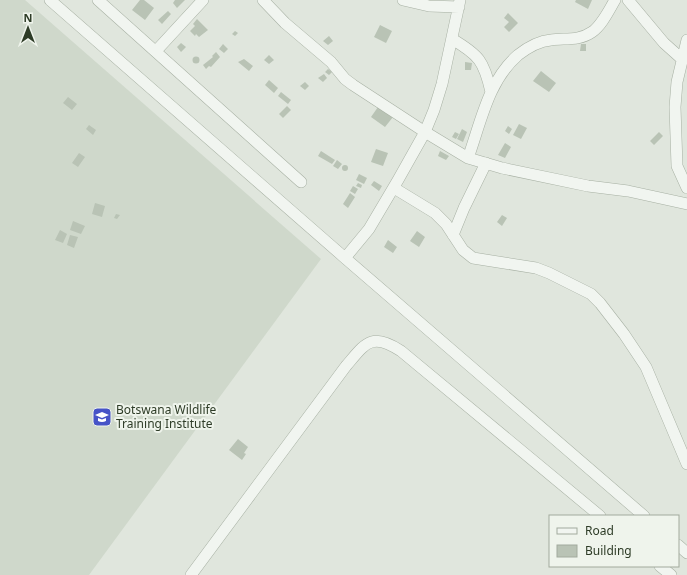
<svg xmlns="http://www.w3.org/2000/svg" width="687" height="575" font-family="'Noto Sans',sans-serif">
  <rect width="100%" height="100%" fill="#e0e6dd"/>
  <!-- built -->
  <path fill="#cfd8cb" d="M 0,0 L 25,0 L 321,259 L 89,575 L 0,575 Z"/>
  <!-- building -->
  <path fill="#b9c3b5" d="M 140,0 L 144,0 L 154,8 L 145,20 L 132,10 Z
    M 175,0 L 185,0 L 177,8 L 173,3 Z
    M 576,0 L 592,0 L 588,9 L 575,2 Z
    M 168,11 L 171,14 L 162,24 L 158,20 Z
    M 508,13 L 518,23 L 509,32 L 504,27 L 509,22 L 504,18 Z
    M 197,19 L 208,30 L 199,37 L 196,34 L 195,36 L 190,31 L 195,26 L 193,24 Z
    M 380,25 L 392,31 L 386,43 L 374,37 Z
    M 235,31 L 238,33 L 235,36 L 232,34 Z
    M 329,36 L 333,41 L 328,45 L 323,41 Z
    M 181,43 L 186,47 L 181,52 L 177,47 Z
    M 223,44 L 228,49 L 224,53 L 219,49 Z
    M 581,44 L 586,44 L 586,51 L 580,51 Z
    M 216,52 L 220,57 L 211,67 L 209,66 L 206,69 L 203,65 L 213,57 L 212,56 Z
    M 269,55 L 274,60 L 269,64 L 264,60 Z
    M192.5 60a3.5 3.5 0 1 1 7 0a3.5 3.5 0 1 1-7 0Z
    M 244,59 L 253,66 L 249,71 L 238,62 Z
    M 465,62 L 472,63 L 471,70 L 465,70 Z
    M 328,69 L 332,72 L 329,75 L 325,72 Z
    M 541,71 L 556,83 L 549,92 L 533,81 Z
    M 324,74 L 327,78 L 323,82 L 318,78 Z
    M 269,80 L 278,88 L 274,93 L 265,85 Z
    M 305,82 L 309,86 L 305,90 L 300,86 Z
    M 281,92 L 291,100 L 288,104 L 278,96 Z
    M 68,97 L 77,104 L 72,110 L 63,103 Z
    M 287,106 L 291,110 L 283,118 L 279,114 Z
    M 378,107 L 393,117 L 385,127 L 371,117 Z
    M 519,124 L 527,128 L 521,139 L 513,135 Z
    M 89,125 L 96,130 L 93,135 L 86,129 Z
    M 508,126 L 512,129 L 509,134 L 505,131 Z
    M 462,129 L 467,132 L 463,142 L 457,139 Z
    M 455,132 L 459,134 L 456,139 L 452,137 Z
    M 659,132 L 663,136 L 654,145 L 650,141 Z
    M 505,143 L 511,147 L 505,158 L 498,155 Z
    M 376,149 L 388,153 L 383,166 L 371,162 Z
    M 321,151 L 335,160 L 332,164 L 318,156 Z
    M 440,151 L 449,156 L 446,160 L 438,156 Z
    M 79,153 L 85,157 L 78,167 L 72,163 Z
    M 337,160 L 342,164 L 338,169 L 333,166 Z
    M342 168a3 3 0 1 1 6 0a3 3 0 1 1-6 0Z
    M 359,174 L 367,178 L 364,184 L 356,180 Z
    M 374,181 L 382,186 L 379,191 L 371,185 Z
    M 358,183 L 362,185 L 361,188 L 356,186 Z
    M 353,186 L 358,189 L 355,194 L 350,191 Z
    M 350,193 L 355,197 L 348,208 L 343,204 Z
    M 95,203 L 105,206 L 102,217 L 92,214 Z
    M 116,214 L 120,215 L 117,219 L 114,218 Z
    M 502,215 L 507,218 L 502,226 L 497,222 Z
    M 73,221 L 85,226 L 81,234 L 70,230 Z
    M 60,230 L 67,234 L 63,243 L 55,240 Z
    M 417,231 L 425,237 L 419,247 L 410,241 Z
    M 70,235 L 78,237 L 74,248 L 67,245 Z
    M 388,240 L 397,247 L 393,253 L 384,247 Z
    M 238,439 L 248,447 L 244,453 L 246,454 L 242,460 L 229,450 Z"/>
  <g fill="none" stroke-linecap="round" stroke-linejoin="round">
    <!-- minor casing -->
    <g stroke="#a7b0a3" stroke-width="12">
      <path id="minor" d="M 50,0 L 345,258 L 644,516
        M 98,0 L 301,182
        M 263,0 L 285,23 L 331,62 L 345,79 L 353,85 L 425,132 L 468,158 L 502,168 L 588,186 L 628,191 L 687,204
        M 403,0 L 429,6 L 459,7
        M 628,0 L 664,43 L 683,60
        M 452,39 C 479,55 484,61 491,92
        M 687,40 L 677,82 L 675,107 L 677,166 L 687,188
        M 156,51 L 203,0
        M 468,158 C 481,122 488,81 518,55 C 527,48 539,41 551,40 C 565,38 579,41 592,32 C 602,25 609,10 615,0
        M 394,188 L 435,213 L 446,224 L 463,250 L 473,258 L 536,268 L 549,273 L 591,294 L 600,303 L 624,334 L 646,367 L 687,464
        M 453,235 L 464,208 L 486,163
        M 345,258 L 369,229 L 398,180 L 425,132 L 434,110 L 442,84 L 460,0
        M 678,545 L 687,553
        M 660,566 L 671,575
        M 191,575 L 346,366 C 365,344 371,331 401,351 L 600,516"/>
    </g>
    <!-- minor -->
    <use href="#minor" stroke="#f1f5f0" stroke-width="11"/>
  </g>
  <!-- icons -->
  <defs>
    <g id="school-square" transform="scale(1)"><rect x="-9" y="-9" width="18" height="18" rx="4" fill="#4653c7" stroke="#eff4ec"/><path d="M0-5L7-2L0 1L-7-2ZM-4 1L0 2.5L4 1V4Q0 6-4 4Z" fill="#fff"/></g>
  </defs>
  <g fill-rule="evenodd">
    <use href="#school-square" x="102" y="417"/>
  </g>
  <g text-anchor="middle" stroke-width="4" stroke-linejoin="round" paint-order="stroke">
    <!-- poi labels -->
    <g font-size="12" fill="#2e3c27" stroke="#eff4ec" text-anchor="start">
      <text x="116" y="414">Botswana Wildlife<tspan x="116" dy="14">Training Institute</tspan></text>
    </g>
  </g>
  <!-- legend -->
  <rect x="549" y="515" width="130" height="52" fill="#eff4ec" stroke="#a2aa9d"/>
  <rect x="557" y="528" width="20" height="6" fill="#f1f5f0" stroke="#a2aa9d"/>
  <text x="585" y="535" font-size="12" fill="#2e3c27">Road</text>
  <rect x="557" y="545" width="20" height="12" fill="#b9c3b5" stroke="#a2aa9d"/>
  <text x="585" y="555" font-size="12" fill="#2e3c27">Building</text>
  <!-- north arrow -->
  <g transform="translate(28 28)" stroke="#eff4ec" stroke-width="3" paint-order="stroke">
  <path d="M0-3L7 15L0 10L-7 15Z" fill="#2e3c27"/>
  <text y="-6" font-size="11" font-weight="bold" text-anchor="middle" fill="#2e3c27">N</text>
  </g>
</svg>
